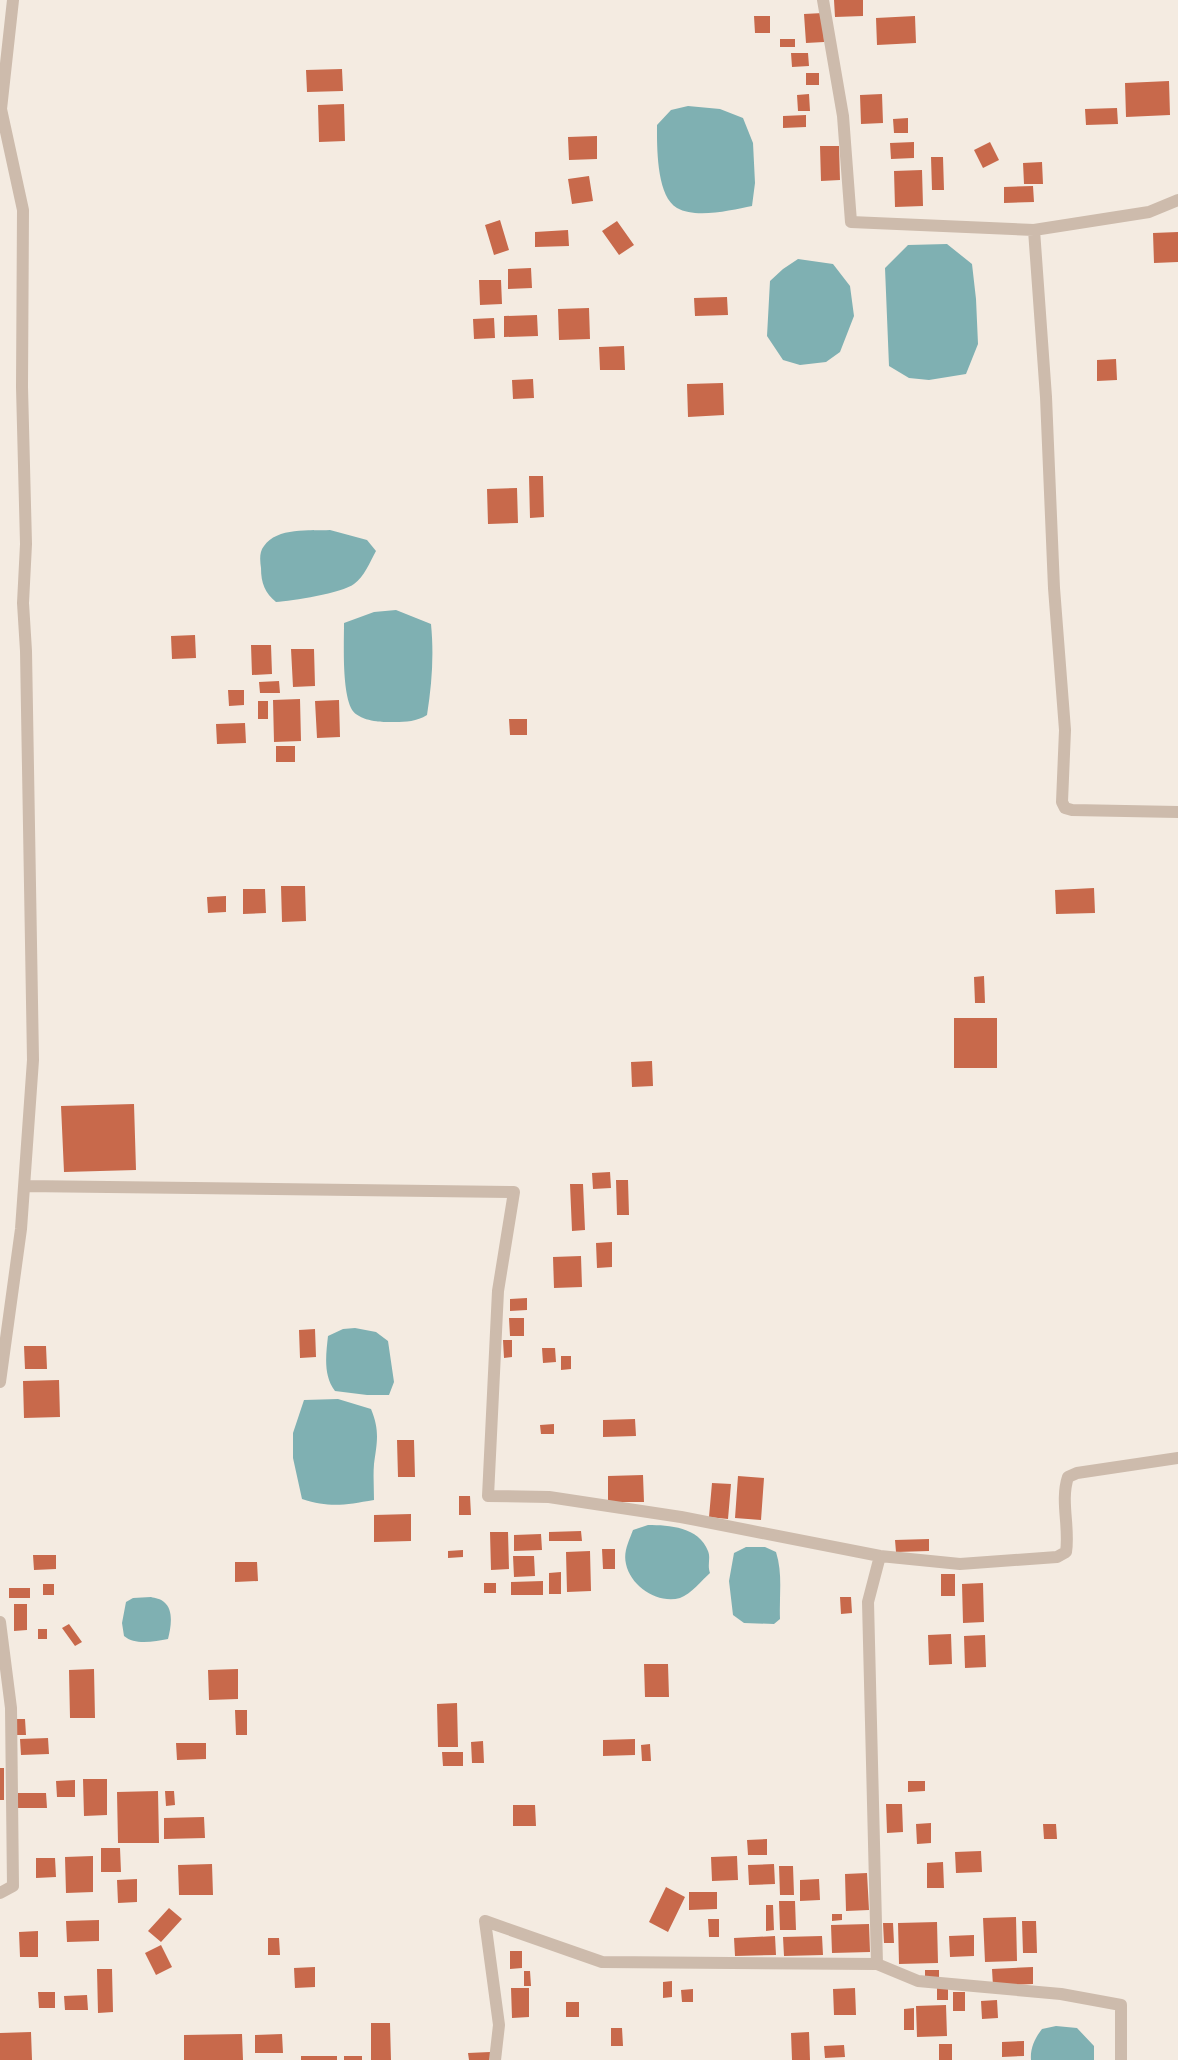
<svg xmlns="http://www.w3.org/2000/svg" width="1178" height="2060" font-family="'Nunito Sans',sans-serif">
  <rect width="100%" height="100%" fill="#f4ebe1"/>
  <!-- water -->
  <path fill="#7fb0b2" d="M 688,106 L 720,109 L 743,118 L 753,143 L 755,183 L 752,206 C 732,210 696,219 677,208 C 656,196 657,145 657,125 L 671,110 Z
    M 947,244 L 972,264 L 976,299 L 978,344 L 966,374 L 929,380 L 909,378 L 889,366 L 885,268 L 908,245 Z
    M 798,259 L 833,264 L 850,286 L 854,316 L 840,352 L 826,362 L 800,365 L 783,360 L 767,336 L 770,281 L 783,269 Z
    M 330,530 L 367,540 L 376,551 C 370,562 364,577 354,584 C 342,593 292,601 276,602 C 265,593 261,583 261,568 C 260,561 259,552 264,546 C 277,527 310,531 330,530 Z
    M 396,610 L 431,624 C 434,655 432,684 427,715 C 414,723 401,722 386,722 C 375,722 356,719 351,708 C 342,688 344,645 344,623 L 374,612 Z
    M 355,1328 L 376,1332 L 388,1341 L 394,1382 L 389,1395 L 367,1395 L 335,1391 C 323,1375 326,1355 328,1336 L 343,1329 Z
    M 338,1399 L 371,1409 C 380,1431 377,1442 374,1464 C 373,1476 374,1488 374,1500 C 345,1505 330,1508 302,1499 L 293,1458 L 293,1433 L 304,1400 Z
    M 648,1525 C 669,1525 699,1527 708,1551 C 711,1558 707,1565 710,1573 C 702,1580 691,1594 680,1598 C 658,1604 631,1587 626,1564 C 623,1552 629,1541 633,1530 Z
    M 746,1547 L 765,1547 L 776,1552 C 783,1574 779,1596 780,1619 L 774,1624 L 744,1623 L 733,1615 L 729,1581 L 734,1553 Z
    M 151,1597 C 155,1598 161,1599 164,1602 C 174,1610 171,1627 168,1639 C 155,1641 136,1646 124,1636 L 122,1623 L 126,1602 L 133,1598 Z
    M 1056,2026 L 1077,2028 L 1094,2046 L 1094,2060 L 1031,2060 C 1030,2048 1035,2038 1042,2029 Z"/>
  <!-- building -->
  <path fill="#c8694b" d="M 834,0 L 863,0 L 863,16 L 835,17 Z
    M 823,13 L 824,42 L 806,43 L 804,14 Z
    M 754,16 L 770,16 L 770,33 L 755,33 Z
    M 915,16 L 916,43 L 877,45 L 876,18 Z
    M 780,39 L 795,39 L 795,47 L 780,47 Z
    M 791,53 L 808,53 L 809,66 L 792,67 Z
    M 342,69 L 343,91 L 307,92 L 306,70 Z
    M 806,73 L 819,73 L 819,85 L 806,85 Z
    M 1169,81 L 1170,115 L 1126,117 L 1125,83 Z
    M 809,94 L 810,111 L 798,111 L 797,95 Z
    M 882,94 L 883,123 L 861,124 L 860,95 Z
    M 344,104 L 345,141 L 319,142 L 318,105 Z
    M 1117,108 L 1118,124 L 1086,125 L 1085,109 Z
    M 806,115 L 806,127 L 783,128 L 783,116 Z
    M 908,118 L 908,133 L 894,133 L 893,119 Z
    M 597,136 L 597,159 L 569,160 L 568,137 Z
    M 914,142 L 914,158 L 891,159 L 890,143 Z
    M 990,142 L 999,160 L 983,168 L 974,150 Z
    M 820,146 L 839,146 L 840,180 L 821,181 Z
    M 931,157 L 943,157 L 944,190 L 932,190 Z
    M 1042,162 L 1043,184 L 1024,184 L 1023,163 Z
    M 922,170 L 923,206 L 895,207 L 894,171 Z
    M 589,176 L 593,201 L 572,204 L 568,179 Z
    M 1033,186 L 1034,202 L 1004,203 L 1004,187 Z
    M 500,220 L 509,250 L 494,255 L 485,225 Z
    M 617,221 L 634,245 L 619,255 L 602,231 Z
    M 568,230 L 569,246 L 535,247 L 535,232 Z
    M 1178,232 L 1178,262 L 1154,263 L 1153,233 Z
    M 531,268 L 532,288 L 508,289 L 508,269 Z
    M 479,280 L 501,280 L 502,304 L 480,305 Z
    M 727,297 L 728,315 L 695,316 L 694,298 Z
    M 589,308 L 590,339 L 559,340 L 558,309 Z
    M 537,315 L 538,336 L 504,337 L 504,316 Z
    M 494,318 L 495,338 L 474,339 L 473,319 Z
    M 624,346 L 625,370 L 600,370 L 599,347 Z
    M 1116,359 L 1117,380 L 1097,381 L 1097,360 Z
    M 533,379 L 534,398 L 513,399 L 512,380 Z
    M 723,383 L 724,415 L 688,417 L 687,384 Z
    M 529,476 L 543,476 L 544,517 L 530,518 Z
    M 517,488 L 518,523 L 488,524 L 487,489 Z
    M 195,635 L 196,658 L 172,659 L 171,636 Z
    M 251,645 L 271,645 L 272,674 L 252,675 Z
    M 291,649 L 314,649 L 315,686 L 293,687 Z
    M 279,681 L 280,693 L 260,693 L 259,682 Z
    M 228,690 L 244,690 L 244,705 L 229,706 Z
    M 300,699 L 301,741 L 274,742 L 273,700 Z
    M 339,700 L 340,737 L 317,738 L 315,701 Z
    M 258,701 L 268,701 L 268,719 L 258,719 Z
    M 509,719 L 527,719 L 527,735 L 510,735 Z
    M 245,723 L 246,743 L 217,744 L 216,724 Z
    M 276,746 L 295,746 L 295,762 L 276,762 Z
    M 281,886 L 305,886 L 306,921 L 282,922 Z
    M 1094,888 L 1095,913 L 1056,914 L 1055,890 Z
    M 243,889 L 265,889 L 266,913 L 243,914 Z
    M 226,896 L 226,912 L 208,913 L 207,897 Z
    M 984,976 L 985,1003 L 975,1003 L 974,977 Z
    M 954,1018 L 997,1018 L 997,1068 L 954,1068 Z
    M 652,1061 L 653,1086 L 632,1087 L 631,1062 Z
    M 134,1104 L 136,1170 L 64,1172 L 61,1106 Z
    M 610,1172 L 611,1188 L 593,1189 L 592,1173 Z
    M 616,1180 L 628,1180 L 629,1215 L 617,1215 Z
    M 570,1184 L 583,1184 L 585,1230 L 572,1231 Z
    M 612,1242 L 612,1267 L 597,1268 L 596,1243 Z
    M 581,1256 L 582,1287 L 554,1288 L 553,1257 Z
    M 527,1298 L 527,1310 L 510,1311 L 510,1299 Z
    M 509,1318 L 524,1318 L 524,1336 L 510,1336 Z
    M 315,1329 L 316,1357 L 300,1358 L 299,1330 Z
    M 503,1340 L 512,1340 L 512,1357 L 504,1358 Z
    M 24,1346 L 46,1346 L 47,1369 L 25,1369 Z
    M 542,1348 L 555,1348 L 556,1362 L 543,1363 Z
    M 561,1356 L 571,1356 L 571,1369 L 561,1370 Z
    M 59,1380 L 60,1417 L 24,1418 L 23,1381 Z
    M 635,1419 L 636,1436 L 603,1437 L 603,1420 Z
    M 554,1424 L 554,1434 L 541,1434 L 540,1425 Z
    M 397,1440 L 414,1440 L 415,1477 L 398,1477 Z
    M 643,1475 L 644,1502 L 608,1502 L 608,1476 Z
    M 738,1476 L 764,1478 L 761,1520 L 735,1518 Z
    M 712,1483 L 731,1484 L 728,1519 L 709,1517 Z
    M 459,1496 L 470,1496 L 471,1515 L 459,1515 Z
    M 411,1514 L 411,1541 L 374,1542 L 374,1515 Z
    M 581,1531 L 582,1541 L 549,1541 L 549,1532 Z
    M 490,1532 L 508,1532 L 509,1569 L 491,1570 Z
    M 541,1534 L 542,1550 L 514,1551 L 514,1535 Z
    M 929,1539 L 929,1551 L 896,1552 L 895,1540 Z
    M 602,1549 L 615,1549 L 615,1569 L 603,1569 Z
    M 463,1550 L 463,1557 L 448,1558 L 448,1551 Z
    M 590,1551 L 591,1591 L 567,1592 L 566,1552 Z
    M 33,1555 L 56,1555 L 56,1569 L 34,1570 Z
    M 513,1556 L 534,1556 L 535,1576 L 514,1577 Z
    M 235,1562 L 257,1562 L 258,1581 L 235,1582 Z
    M 561,1572 L 561,1594 L 549,1594 L 549,1573 Z
    M 941,1574 L 955,1574 L 955,1596 L 941,1596 Z
    M 543,1581 L 543,1595 L 511,1595 L 511,1582 Z
    M 484,1583 L 496,1583 L 496,1593 L 484,1593 Z
    M 983,1583 L 984,1622 L 963,1623 L 962,1584 Z
    M 43,1584 L 54,1584 L 54,1595 L 43,1595 Z
    M 9,1588 L 30,1588 L 30,1598 L 9,1598 Z
    M 840,1597 L 851,1597 L 852,1613 L 841,1614 Z
    M 14,1604 L 27,1604 L 27,1630 L 14,1631 Z
    M 69,1624 L 82,1642 L 75,1646 L 62,1628 Z
    M 38,1629 L 47,1629 L 47,1639 L 38,1639 Z
    M 951,1634 L 952,1664 L 929,1665 L 928,1635 Z
    M 985,1635 L 986,1667 L 965,1668 L 964,1636 Z
    M 644,1664 L 668,1664 L 669,1697 L 645,1697 Z
    M 94,1669 L 95,1718 L 70,1718 L 69,1670 Z
    M 238,1669 L 238,1699 L 209,1700 L 208,1670 Z
    M 457,1703 L 458,1747 L 438,1747 L 437,1704 Z
    M 235,1710 L 247,1710 L 247,1735 L 236,1735 Z
    M 15,1719 L 25,1719 L 26,1735 L 16,1735 Z
    M 48,1738 L 49,1754 L 21,1755 L 20,1739 Z
    M 635,1739 L 635,1755 L 603,1756 L 603,1740 Z
    M 483,1741 L 484,1763 L 472,1763 L 471,1742 Z
    M 176,1743 L 206,1743 L 206,1759 L 177,1760 Z
    M 650,1744 L 651,1761 L 642,1761 L 641,1745 Z
    M 442,1752 L 463,1752 L 463,1766 L 443,1766 Z
    M 0,1768 L 4,1768 L 4,1800 L 0,1800 Z
    M 83,1779 L 107,1779 L 107,1815 L 84,1816 Z
    M 75,1780 L 75,1797 L 57,1797 L 56,1781 Z
    M 908,1781 L 925,1781 L 925,1791 L 908,1792 Z
    M 158,1791 L 159,1843 L 118,1843 L 117,1792 Z
    M 165,1791 L 174,1791 L 175,1805 L 166,1806 Z
    M 18,1793 L 46,1793 L 47,1808 L 18,1808 Z
    M 886,1804 L 902,1804 L 903,1832 L 887,1833 Z
    M 513,1805 L 535,1805 L 536,1826 L 513,1826 Z
    M 204,1817 L 205,1838 L 164,1839 L 164,1818 Z
    M 931,1823 L 931,1843 L 917,1844 L 916,1824 Z
    M 1043,1824 L 1056,1824 L 1057,1839 L 1044,1839 Z
    M 767,1839 L 767,1855 L 748,1855 L 747,1840 Z
    M 101,1848 L 120,1848 L 121,1872 L 101,1872 Z
    M 981,1851 L 982,1872 L 956,1873 L 955,1852 Z
    M 93,1856 L 93,1892 L 66,1893 L 65,1857 Z
    M 737,1856 L 738,1880 L 712,1881 L 711,1857 Z
    M 36,1858 L 55,1858 L 56,1877 L 36,1878 Z
    M 943,1862 L 944,1888 L 927,1888 L 927,1863 Z
    M 212,1864 L 213,1895 L 179,1895 L 178,1865 Z
    M 774,1864 L 775,1884 L 749,1885 L 748,1865 Z
    M 779,1866 L 793,1866 L 794,1895 L 780,1895 Z
    M 867,1873 L 869,1910 L 846,1911 L 845,1874 Z
    M 137,1879 L 137,1902 L 118,1903 L 117,1880 Z
    M 819,1879 L 820,1900 L 800,1901 L 800,1880 Z
    M 666,1887 L 685,1897 L 668,1932 L 649,1922 Z
    M 689,1892 L 717,1892 L 717,1909 L 689,1910 Z
    M 779,1901 L 795,1901 L 796,1930 L 780,1930 Z
    M 766,1905 L 773,1905 L 774,1930 L 766,1931 Z
    M 169,1908 L 182,1919 L 161,1942 L 148,1931 Z
    M 832,1914 L 842,1914 L 842,1920 L 832,1921 Z
    M 1016,1917 L 1017,1961 L 985,1962 L 983,1918 Z
    M 708,1919 L 719,1919 L 719,1937 L 709,1937 Z
    M 99,1920 L 99,1941 L 67,1942 L 66,1921 Z
    M 1022,1921 L 1036,1921 L 1037,1953 L 1023,1953 Z
    M 937,1922 L 938,1963 L 899,1964 L 898,1923 Z
    M 883,1923 L 893,1923 L 894,1943 L 884,1943 Z
    M 869,1924 L 870,1952 L 832,1953 L 831,1925 Z
    M 38,1931 L 38,1957 L 20,1957 L 19,1932 Z
    M 974,1935 L 974,1956 L 950,1957 L 949,1936 Z
    M 775,1936 L 776,1955 L 735,1956 L 734,1938 Z
    M 822,1936 L 823,1955 L 784,1956 L 783,1937 Z
    M 268,1938 L 279,1938 L 280,1955 L 268,1955 Z
    M 161,1945 L 172,1967 L 156,1975 L 145,1953 Z
    M 510,1951 L 522,1951 L 522,1968 L 510,1969 Z
    M 315,1967 L 315,1987 L 295,1988 L 294,1968 Z
    M 1033,1967 L 1033,1984 L 993,1986 L 992,1969 Z
    M 97,1969 L 112,1969 L 113,2012 L 98,2013 Z
    M 925,1970 L 939,1970 L 939,1977 L 925,1977 Z
    M 524,1971 L 530,1971 L 531,1986 L 524,1986 Z
    M 672,1981 L 672,1997 L 663,1998 L 663,1982 Z
    M 511,1988 L 529,1988 L 529,2017 L 512,2018 Z
    M 855,1988 L 856,2015 L 834,2015 L 833,1989 Z
    M 937,1988 L 948,1988 L 948,2000 L 937,2000 Z
    M 693,1989 L 693,2002 L 682,2002 L 681,1990 Z
    M 38,1992 L 55,1992 L 55,2008 L 39,2008 Z
    M 953,1992 L 965,1992 L 965,2011 L 953,2011 Z
    M 87,1995 L 88,2010 L 65,2010 L 64,1996 Z
    M 997,2000 L 998,2018 L 982,2019 L 981,2001 Z
    M 566,2002 L 579,2002 L 579,2017 L 566,2017 Z
    M 946,2005 L 947,2036 L 917,2037 L 916,2006 Z
    M 914,2008 L 914,2030 L 904,2030 L 904,2009 Z
    M 371,2023 L 390,2023 L 391,2060 L 371,2060 Z
    M 611,2028 L 622,2028 L 623,2046 L 611,2046 Z
    M 31,2032 L 32,2060 L 0,2060 L 0,2033 Z
    M 809,2032 L 810,2060 L 792,2060 L 791,2033 Z
    M 242,2034 L 243,2060 L 184,2060 L 184,2035 Z
    M 282,2034 L 283,2053 L 255,2053 L 255,2035 Z
    M 1024,2041 L 1024,2056 L 1002,2057 L 1002,2042 Z
    M 939,2044 L 952,2044 L 952,2060 L 939,2060 Z
    M 844,2045 L 845,2057 L 825,2058 L 824,2046 Z
    M 490,2052 L 490,2060 L 469,2060 L 468,2053 Z
    M 301,2056 L 337,2056 L 337,2060 L 301,2060 Z
    M 344,2056 L 362,2056 L 362,2060 L 344,2060 Z"/>
  <g fill="none" stroke-linecap="round" stroke-linejoin="round">
    <!-- minor -->
    <path stroke="#cdbbac" stroke-width="12" d="M 823,0 L 843,116 L 851,222 L 1034,230 L 1046,397 L 1054,588 L 1065,730 L 1062,802 L 1065,808 L 1072,810 L 1178,812
      M 1034,230 L 1149,212 L 1178,200
      M 24,1186 L 514,1192 L 498,1291 L 488,1496 L 549,1497 L 681,1517 L 880,1556 L 960,1564 L 1057,1557 L 1066,1552 C 1070,1528 1060,1501 1068,1477 L 1077,1473 L 1178,1458
      M 0,1382 L 21,1229 L 33,1060 L 26,651 L 23,603 L 26,544 L 22,387 L 23,210 L 1,109 L 13,0
      M 0,1622 L 11,1708 L 13,1886 L 0,1893
      M 877,1964 L 918,1981 L 1061,1994 L 1121,2005 L 1121,2060
      M 495,2060 L 499,2025 L 485,1921 L 602,1962 L 877,1964 L 868,1602 L 880,1556"/>
  </g>
</svg>
